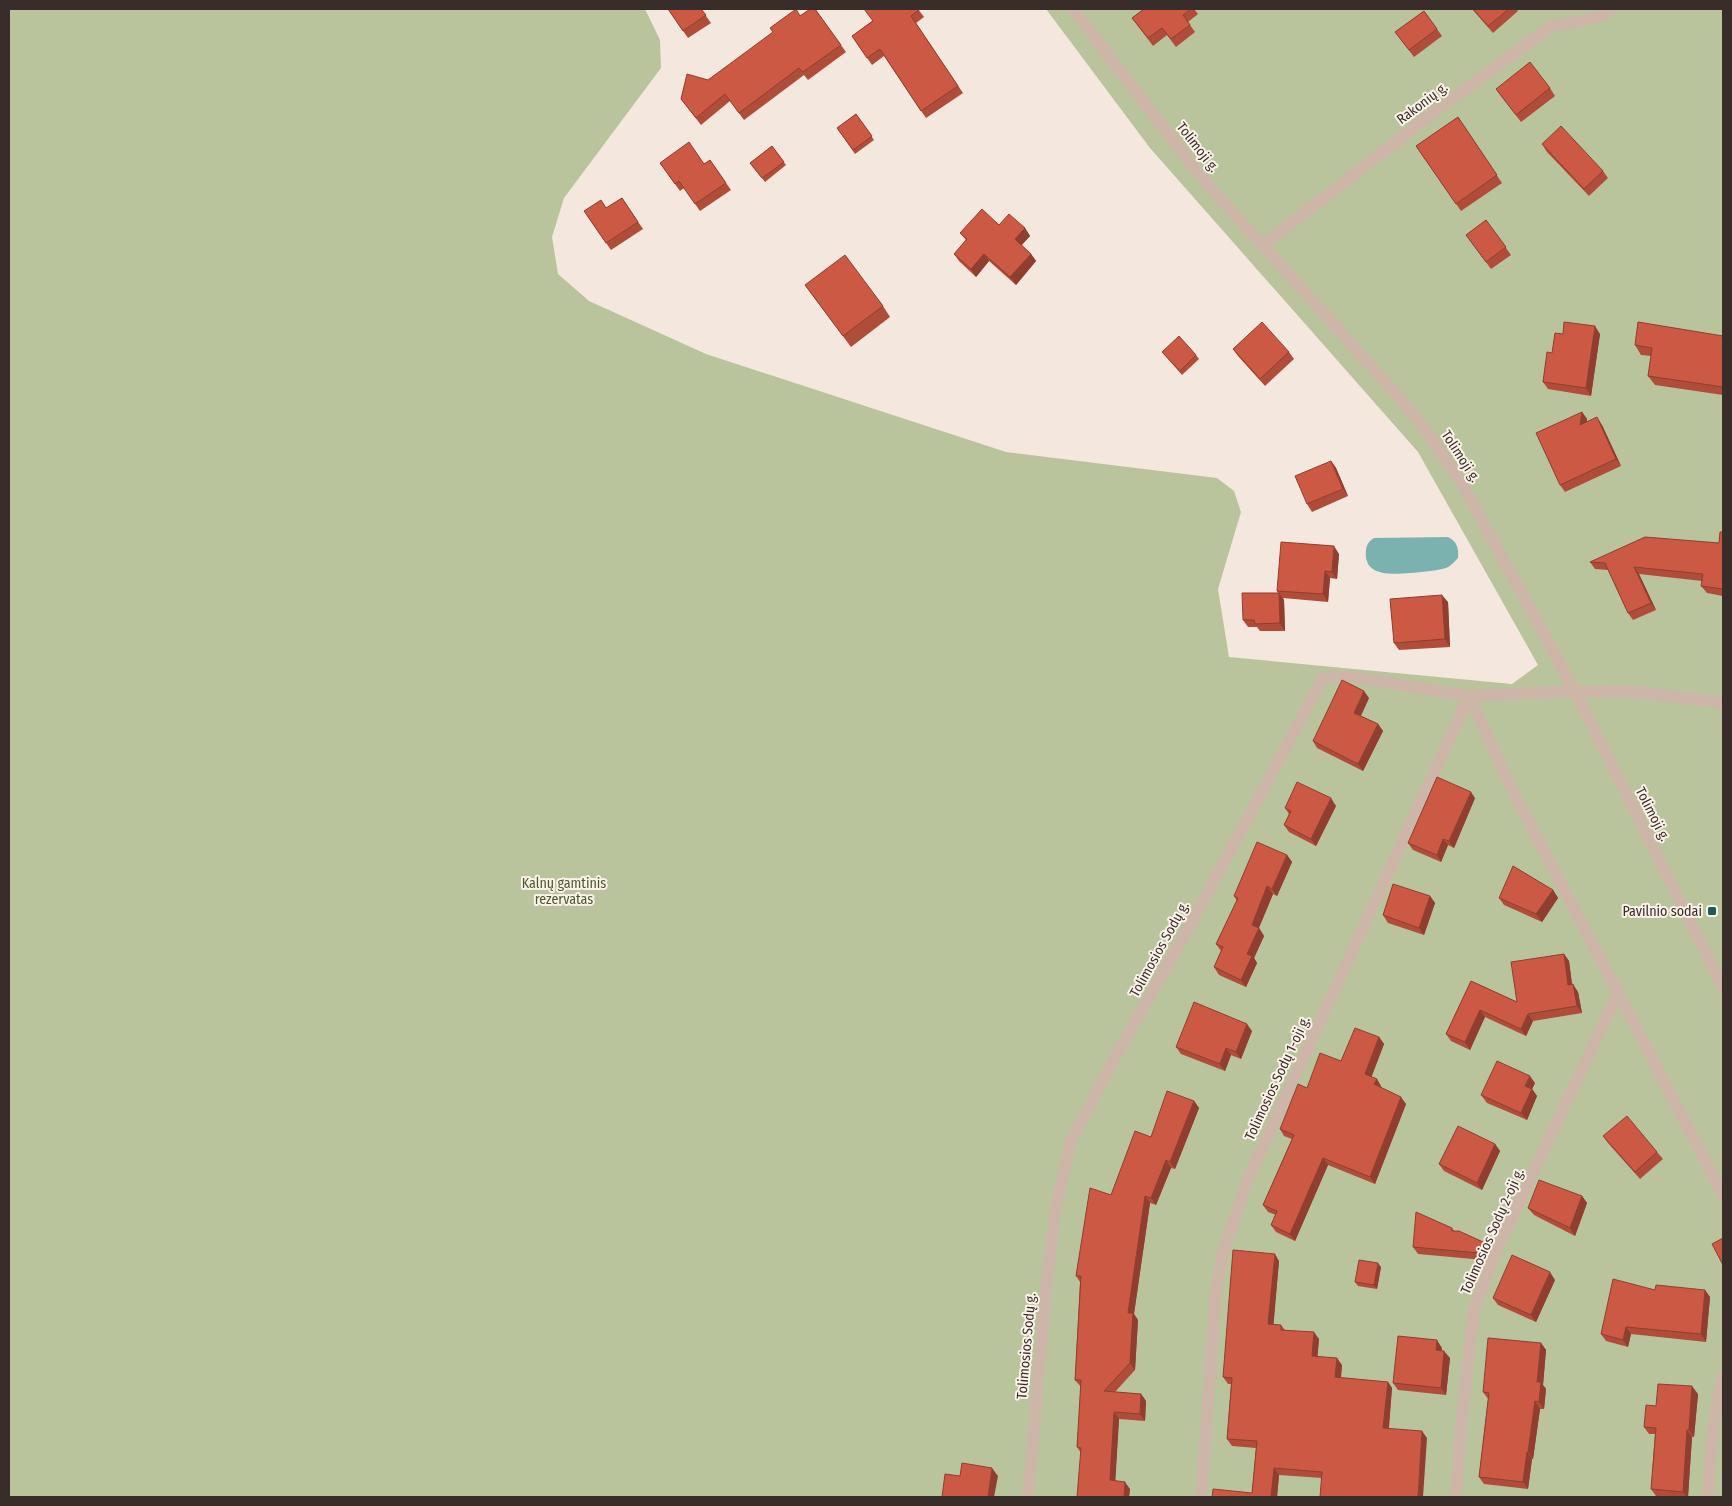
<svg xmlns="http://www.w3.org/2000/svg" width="1732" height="1506" font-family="'Fira Sans Condensed',sans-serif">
  <rect width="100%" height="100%" fill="#f4e7dd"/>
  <!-- green -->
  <path fill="#bac49c" d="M 9,9 L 645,9 L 660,40 L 661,68 L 564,198 L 552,237 L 558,274 L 589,301 L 706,354 L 1006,452 L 1217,478 L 1234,491 L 1241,512 L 1218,589 L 1229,657 L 1512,684 L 1538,665 L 1418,452 L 1150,148 L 1046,9 L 1723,9 L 1723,1497 L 9,1497 Z"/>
  <!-- water -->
  <path fill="#7bb2b0" d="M 1448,537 C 1457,541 1459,549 1458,558 C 1454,562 1451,566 1446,568 C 1435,571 1422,572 1411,573 C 1393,574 1363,578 1366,550 C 1367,544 1369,541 1374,538 Z"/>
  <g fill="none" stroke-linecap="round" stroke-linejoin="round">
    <!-- minor -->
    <path stroke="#cdb6a8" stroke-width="12" d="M 1263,245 L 1432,114 L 1551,26 L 1577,22 L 1601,16 L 1611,9
      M 1469,696 L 1513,791 L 1723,1195
      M 1028,1497 L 1047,1278 L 1056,1207 L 1071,1141 L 1114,1059 L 1194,918 L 1323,678 L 1333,676 L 1358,678 L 1469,696 L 1575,691 L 1638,692 L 1723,703
      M 1201,1497 L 1216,1291 L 1222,1255 L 1248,1179 L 1469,696
      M 1456,1497 L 1461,1425 L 1474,1309 L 1498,1247 L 1618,993
      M 1708,1497 C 1711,1457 1712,1416 1723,1377"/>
    <!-- tertiary -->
    <path stroke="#cdb6a8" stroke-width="12" d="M 1073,9 L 1202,178 L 1398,396 L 1430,436 L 1462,484 L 1575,691 L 1723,987"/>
  </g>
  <!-- wall -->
  <path fill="#af4d3a" d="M 668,9 L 701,9 L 711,23 L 688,38 Z
    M 815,9 L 846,52 L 808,80 L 804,75 L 744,120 L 730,101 L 701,125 L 681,99 L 800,16 Z
    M 918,9 L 924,17 L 916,23 L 963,93 L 926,118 L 884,56 L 872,65 L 852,36 L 872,21 Z
    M 1144,9 L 1194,9 L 1198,14 L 1188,22 L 1195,32 L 1176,47 L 1167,35 L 1153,46 L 1132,18 Z
    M 1472,9 L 1516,9 L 1518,11 L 1493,33 Z
    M 1424,11 L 1442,36 L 1414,57 L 1395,32 Z
    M 1550,88 L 1555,96 L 1521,122 L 1496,89 Z
    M 856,114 L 874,140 L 855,154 L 837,128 Z
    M 1458,117 L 1502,183 L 1461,211 L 1416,146 Z
    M 1542,144 L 1603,171 L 1608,178 L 1589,196 L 1547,152 Z
    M 772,146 L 786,165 L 765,182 L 750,163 Z
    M 710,160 L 731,190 L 700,211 L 684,188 L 680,191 L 660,163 L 704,164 Z
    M 622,198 L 643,229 L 611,250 L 584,211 L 606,208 Z
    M 1486,220 L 1511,255 L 1491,269 L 1466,235 Z
    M 999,225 L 1025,228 L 1030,236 L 1021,245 L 1031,254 L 1036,261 L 1016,285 L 989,261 L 976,277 L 959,261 L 954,254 L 966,240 L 960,233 Z
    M 805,285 L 883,306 L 890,317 L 851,347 Z
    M 1600,334 L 1591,396 L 1548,389 L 1543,382 L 1552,353 Z
    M 1723,336 L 1723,395 L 1655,385 L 1648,376 L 1651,356 L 1641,355 L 1635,345 Z
    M 1233,349 L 1289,352 L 1294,359 L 1265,386 L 1238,356 Z
    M 1162,352 L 1196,355 L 1199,359 L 1182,375 Z
    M 1582,412 L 1587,419 L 1587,422 L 1602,425 L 1621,466 L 1565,492 L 1560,485 Z
    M 1331,461 L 1336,468 L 1348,496 L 1312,512 L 1307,504 Z
    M 1723,532 L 1723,596 L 1707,593 L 1701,586 L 1702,581 L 1639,574 L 1656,610 L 1633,620 L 1628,613 L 1608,570 L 1595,569 L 1590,562 L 1719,543 Z
    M 1339,554 L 1337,579 L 1330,578 L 1328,602 L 1283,598 L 1284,600 L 1285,631 L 1260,631 L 1257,627 L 1248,627 L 1243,620 L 1278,593 L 1277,591 Z
    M 1448,602 L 1450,647 L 1399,650 L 1394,643 Z
    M 1369,698 L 1361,716 L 1378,724 L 1383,731 L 1363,771 L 1317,748 L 1313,741 Z
    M 1475,798 L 1454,848 L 1448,845 L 1441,862 L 1413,850 L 1408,843 Z
    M 1336,806 L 1316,846 L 1289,832 L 1284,825 L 1289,814 L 1285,808 Z
    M 1287,855 L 1292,862 L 1277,896 L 1273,894 L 1259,928 L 1264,936 L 1254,958 L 1257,963 L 1246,987 L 1219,975 L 1214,967 L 1221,951 L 1216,944 L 1237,901 L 1234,896 Z
    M 1553,890 L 1558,898 L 1542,922 L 1504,905 L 1499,898 Z
    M 1430,896 L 1435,903 L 1424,935 L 1388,923 L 1383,915 Z
    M 1564,954 L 1569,961 L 1572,985 L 1578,992 L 1582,1013 L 1533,1021 L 1526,1036 L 1485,1017 L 1470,1050 L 1451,1041 L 1446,1034 L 1471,981 L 1517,1002 Z
    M 1252,1031 L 1241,1059 L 1231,1055 L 1225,1071 L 1181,1054 L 1176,1047 Z
    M 1379,1037 L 1384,1044 L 1371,1077 L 1381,1086 L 1381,1087 L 1406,1104 L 1375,1184 L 1328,1165 L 1295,1241 L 1276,1232 L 1271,1225 L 1276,1215 L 1268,1212 L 1263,1205 L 1292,1139 L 1284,1136 L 1280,1129 L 1307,1088 L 1341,1061 Z
    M 1535,1083 L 1532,1089 L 1537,1096 L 1527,1120 L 1487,1103 L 1481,1095 Z
    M 1194,1101 L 1199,1108 L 1175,1169 L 1171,1168 L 1156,1205 L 1150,1203 L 1134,1314 L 1138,1320 L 1135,1370 L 1115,1392 L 1141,1394 L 1146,1401 L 1145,1421 L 1119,1419 L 1115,1480 L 1130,1489 L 1129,1497 L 1081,1453 L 1077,1447 L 1081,1387 L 1075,1380 L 1080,1282 L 1076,1276 L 1111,1195 L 1151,1137 Z
    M 1603,1136 L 1657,1152 L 1663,1159 L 1640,1179 L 1608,1143 Z
    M 1495,1144 L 1500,1151 L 1482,1190 L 1444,1171 L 1439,1164 Z
    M 1582,1196 L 1587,1203 L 1575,1236 L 1534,1215 L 1528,1208 Z
    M 1452,1228 L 1454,1231 L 1483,1242 L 1488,1249 L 1484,1260 L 1418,1254 L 1413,1247 Z
    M 1279,1261 L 1273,1325 L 1281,1325 L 1285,1330 L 1319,1339 L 1317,1357 L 1342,1365 L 1341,1378 L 1388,1382 L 1392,1388 L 1389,1428 L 1427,1438 L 1322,1478 L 1279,1475 L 1277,1497 L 1212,1497 L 1252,1493 L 1256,1448 L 1232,1446 L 1227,1439 L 1231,1384 L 1228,1384 L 1223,1377 Z
    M 1381,1267 L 1377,1289 L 1358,1286 L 1355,1282 Z
    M 1555,1280 L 1536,1322 L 1498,1305 L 1493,1298 Z
    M 1655,1290 L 1705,1290 L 1710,1297 L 1706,1342 L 1631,1334 L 1628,1347 L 1606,1341 L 1601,1334 Z
    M 1541,1343 L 1546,1350 L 1543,1385 L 1546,1389 L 1544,1409 L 1540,1409 L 1533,1459 L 1532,1459 L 1528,1489 L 1484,1484 L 1479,1477 L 1488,1399 L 1483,1392 Z
    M 1442,1348 L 1441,1351 L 1450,1358 L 1446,1395 L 1398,1390 L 1393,1383 Z
    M 1698,1394 L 1694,1437 L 1692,1437 L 1688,1497 L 1656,1496 L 1651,1489 L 1655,1434 L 1649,1434 L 1644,1427 L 1656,1406 Z"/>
  <!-- shaded-wall -->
  <path fill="#8f3e2f" d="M 1025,228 L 1030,236 L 1020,247 L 1015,239 Z
    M 984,254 L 989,261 L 976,277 L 971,269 Z
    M 1031,254 L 1036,261 L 1016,285 L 1010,277 Z
    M 1595,326 L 1600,334 L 1591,396 L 1586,388 Z
    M 1582,412 L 1587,419 L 1585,432 L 1580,425 Z
    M 1597,417 L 1602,425 L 1621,466 L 1616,459 Z
    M 1331,461 L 1336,468 L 1348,496 L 1343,489 Z
    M 1334,546 L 1339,554 L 1337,579 L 1332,572 Z
    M 1634,567 L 1639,574 L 1656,610 L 1651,603 Z
    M 1325,571 L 1330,578 L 1328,602 L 1323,594 Z
    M 1279,593 L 1284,600 L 1285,631 L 1280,623 Z
    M 1442,595 L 1448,602 L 1450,647 L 1445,639 Z
    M 1364,691 L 1369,698 L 1359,719 L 1354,713 Z
    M 1378,724 L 1383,731 L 1363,771 L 1358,764 Z
    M 1471,792 L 1475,798 L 1454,848 L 1449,841 Z
    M 1331,798 L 1336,806 L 1316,846 L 1311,839 Z
    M 1443,839 L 1448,845 L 1441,862 L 1437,855 Z
    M 1287,855 L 1292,862 L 1277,896 L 1272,889 Z
    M 1267,886 L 1273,894 L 1257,932 L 1252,925 Z
    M 1553,890 L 1558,898 L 1542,922 L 1536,914 Z
    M 1430,896 L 1435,903 L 1424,935 L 1419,928 Z
    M 1259,928 L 1264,936 L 1254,958 L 1257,963 L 1246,987 L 1241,980 L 1247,954 Z
    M 1564,954 L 1569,961 L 1573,992 L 1568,985 Z
    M 1573,984 L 1578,992 L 1582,1013 L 1577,1006 Z
    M 1480,1010 L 1485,1017 L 1470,1050 L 1465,1042 Z
    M 1528,1014 L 1533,1021 L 1526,1036 L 1521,1029 Z
    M 1247,1024 L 1252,1031 L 1241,1059 L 1236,1052 Z
    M 1379,1037 L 1384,1044 L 1370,1081 L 1365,1074 Z
    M 1226,1048 L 1231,1055 L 1225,1071 L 1220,1064 Z
    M 1530,1076 L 1535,1083 L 1532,1089 L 1537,1096 L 1527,1120 L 1521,1113 L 1525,1086 Z
    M 1377,1079 L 1381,1086 L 1379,1091 L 1374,1084 Z
    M 1401,1097 L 1406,1104 L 1375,1184 L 1370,1177 Z
    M 1194,1101 L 1199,1108 L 1175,1169 L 1170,1162 Z
    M 1495,1144 L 1500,1151 L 1482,1190 L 1477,1183 Z
    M 1323,1158 L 1328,1165 L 1295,1241 L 1290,1234 Z
    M 1166,1160 L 1171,1168 L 1156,1205 L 1151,1198 Z
    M 1145,1196 L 1150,1203 L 1134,1314 L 1138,1320 L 1135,1370 L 1130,1363 L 1128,1313 Z
    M 1582,1196 L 1587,1203 L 1575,1236 L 1570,1228 Z
    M 1483,1242 L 1488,1249 L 1484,1260 L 1479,1253 Z
    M 1275,1254 L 1279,1261 L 1273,1331 L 1268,1324 Z
    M 1378,1263 L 1381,1267 L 1377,1289 L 1374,1285 Z
    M 1550,1272 L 1555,1280 L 1536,1322 L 1531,1315 Z
    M 1705,1290 L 1710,1297 L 1706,1342 L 1701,1334 Z
    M 1626,1327 L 1631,1334 L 1628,1347 L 1623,1340 Z
    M 1314,1332 L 1319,1339 L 1317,1363 L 1312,1356 Z
    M 1437,1340 L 1442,1348 L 1441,1357 L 1436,1350 Z
    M 1541,1343 L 1546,1350 L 1543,1385 L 1546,1389 L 1544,1409 L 1539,1402 L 1537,1382 Z
    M 1444,1351 L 1450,1358 L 1446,1395 L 1441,1388 Z
    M 1337,1358 L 1342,1365 L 1340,1384 L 1335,1377 Z
    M 1388,1382 L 1392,1388 L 1388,1435 L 1383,1428 Z
    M 1692,1386 L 1698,1394 L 1694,1437 L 1689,1430 Z
    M 1141,1394 L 1146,1401 L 1145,1421 L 1140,1414 Z
    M 1535,1401 L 1540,1409 L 1533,1459 L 1528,1452 Z
    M 1114,1412 L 1119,1419 L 1115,1487 L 1110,1480 Z
    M 1687,1430 L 1692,1437 L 1688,1497 L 1687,1497 L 1683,1492 Z
    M 1422,1431 L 1427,1438 L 1423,1497 L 1418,1497 Z
    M 1527,1452 L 1532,1459 L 1528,1489 L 1523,1482 Z
    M 992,1468 L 998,1476 L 994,1497 L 988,1497 Z
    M 1274,1468 L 1279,1475 L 1277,1497 L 1271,1497 Z
    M 1125,1482 L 1130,1489 L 1129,1497 L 1124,1497 Z"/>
  <!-- building -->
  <path fill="#cc5943" stroke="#8f3e2f" d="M 668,9 L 701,9 L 706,15 L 683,31 Z
    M 796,9 L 800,16 L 810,9 L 815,9 L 841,45 L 803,72 L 799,68 L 739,113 L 725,94 L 696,118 L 681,99 L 687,74 L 708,80 L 773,32 L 770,28 Z
    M 864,9 L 918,9 L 919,10 L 911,16 L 958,86 L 921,111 L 880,49 L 867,58 L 852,36 L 873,21 Z
    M 1144,9 L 1191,9 L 1183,15 L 1190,25 L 1171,39 L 1162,28 L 1148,38 L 1132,18 Z
    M 1473,9 L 1509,9 L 1488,26 Z
    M 1424,11 L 1437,29 L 1409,50 L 1395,32 Z
    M 1530,62 L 1550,88 L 1516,115 L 1496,89 Z
    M 856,114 L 872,136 L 853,150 L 837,128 Z
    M 1458,117 L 1497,175 L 1456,204 L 1416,146 Z
    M 1561,126 L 1603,171 L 1584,189 L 1542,144 Z
    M 689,142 L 704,164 L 710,160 L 726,183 L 695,204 L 679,181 L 675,184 L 660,163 Z
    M 772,146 L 784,162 L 762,178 L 750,163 Z
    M 622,198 L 638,222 L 606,243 L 584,211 L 601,200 L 606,208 Z
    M 982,209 L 999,225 L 1009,214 L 1025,228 L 1015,239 L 1031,254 L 1010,277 L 984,254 L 971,269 L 954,254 L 967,239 L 960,233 Z
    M 1486,220 L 1506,247 L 1486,262 L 1466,235 Z
    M 845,255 L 883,306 L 843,336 L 805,285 Z
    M 1262,322 L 1289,352 L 1260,379 L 1233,349 Z
    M 1564,322 L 1595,326 L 1586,388 L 1543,382 L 1547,352 L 1552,353 L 1555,333 L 1563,334 Z
    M 1638,322 L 1723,336 L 1723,387 L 1648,376 L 1652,348 L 1635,345 Z
    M 1179,336 L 1196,355 L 1180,371 L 1162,352 Z
    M 1582,412 L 1580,425 L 1597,417 L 1616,459 L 1560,485 L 1536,433 Z
    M 1331,461 L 1343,489 L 1307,504 L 1295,476 Z
    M 1720,532 L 1723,532 L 1723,589 L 1701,586 L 1703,574 L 1634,567 L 1651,603 L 1628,613 L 1605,563 L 1590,562 L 1645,537 L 1719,543 Z
    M 1281,542 L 1334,546 L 1332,572 L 1325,571 L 1323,594 L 1277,591 Z
    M 1242,593 L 1279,593 L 1280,623 L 1255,624 L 1254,620 L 1243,620 Z
    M 1442,595 L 1445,639 L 1394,643 L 1390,599 Z
    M 1342,680 L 1364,691 L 1354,713 L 1378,724 L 1358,764 L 1313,741 Z
    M 1437,777 L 1471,792 L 1449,841 L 1443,839 L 1437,855 L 1408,843 Z
    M 1297,782 L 1331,798 L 1311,839 L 1284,825 L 1291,811 L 1285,808 Z
    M 1257,842 L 1287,855 L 1272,889 L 1267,886 L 1252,925 L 1259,928 L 1247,954 L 1252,956 L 1241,980 L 1214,967 L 1223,947 L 1216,944 L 1238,898 L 1234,896 Z
    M 1513,866 L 1553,890 L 1536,914 L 1499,898 Z
    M 1393,884 L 1430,896 L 1419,928 L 1383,915 Z
    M 1564,954 L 1568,985 L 1573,984 L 1577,1006 L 1528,1014 L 1521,1029 L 1480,1010 L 1465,1042 L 1446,1034 L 1471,981 L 1517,1002 L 1511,962 Z
    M 1194,1002 L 1247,1024 L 1236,1052 L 1226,1048 L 1220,1064 L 1176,1047 Z
    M 1355,1028 L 1379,1037 L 1365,1074 L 1377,1079 L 1374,1084 L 1401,1097 L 1370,1177 L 1323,1158 L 1290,1234 L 1271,1225 L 1277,1211 L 1263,1205 L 1294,1135 L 1280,1129 L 1298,1084 L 1307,1088 L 1320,1053 L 1341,1061 Z
    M 1497,1061 L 1530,1076 L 1525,1086 L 1532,1089 L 1521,1113 L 1481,1095 Z
    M 1167,1091 L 1194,1101 L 1170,1162 L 1166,1160 L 1151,1198 L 1145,1196 L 1128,1313 L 1133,1313 L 1130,1363 L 1104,1391 L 1141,1394 L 1140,1414 L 1114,1412 L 1110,1480 L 1125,1482 L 1124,1497 L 1077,1497 L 1081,1448 L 1077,1447 L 1081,1380 L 1075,1380 L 1081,1276 L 1076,1276 L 1090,1188 L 1111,1195 L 1135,1131 L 1151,1137 Z
    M 1627,1116 L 1657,1152 L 1635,1172 L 1603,1136 Z
    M 1458,1126 L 1495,1144 L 1477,1183 L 1439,1164 Z
    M 1539,1180 L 1582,1196 L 1570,1228 L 1528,1208 Z
    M 1416,1212 L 1452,1228 L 1452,1231 L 1459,1231 L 1483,1242 L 1479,1253 L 1413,1247 Z
    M 1723,1238 L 1723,1265 L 1712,1244 Z
    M 1233,1250 L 1275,1254 L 1268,1324 L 1281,1325 L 1281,1330 L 1314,1332 L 1312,1356 L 1337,1358 L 1335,1377 L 1388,1382 L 1383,1428 L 1422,1431 L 1418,1497 L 1320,1497 L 1322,1472 L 1274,1468 L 1271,1497 L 1212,1497 L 1213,1489 L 1252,1493 L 1257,1441 L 1227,1439 L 1232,1378 L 1223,1377 Z
    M 1512,1255 L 1550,1272 L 1531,1315 L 1493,1298 Z
    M 1359,1260 L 1378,1263 L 1374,1285 L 1355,1282 Z
    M 1613,1279 L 1655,1290 L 1656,1285 L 1705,1290 L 1701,1334 L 1626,1327 L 1623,1340 L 1601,1334 Z
    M 1398,1336 L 1437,1340 L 1436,1350 L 1444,1351 L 1441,1388 L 1393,1383 Z
    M 1488,1338 L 1541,1343 L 1537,1382 L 1541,1382 L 1539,1402 L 1535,1401 L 1528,1452 L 1527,1452 L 1523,1482 L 1479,1477 L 1489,1393 L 1483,1392 Z
    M 1658,1384 L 1692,1386 L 1689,1430 L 1687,1430 L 1683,1492 L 1651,1489 L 1656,1428 L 1644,1427 L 1646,1405 L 1656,1406 Z
    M 962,1463 L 992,1468 L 988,1497 L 942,1497 L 945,1474 L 960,1476 Z"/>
  <!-- markers -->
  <rect fill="#1c5d5c" stroke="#fbf2ea" stroke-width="2" x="1707" y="906" width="10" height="10" rx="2.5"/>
  <g text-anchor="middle" stroke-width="4" stroke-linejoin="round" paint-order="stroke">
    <!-- street labels -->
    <g font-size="14" fill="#392d29" stroke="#fbf2ea">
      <text transform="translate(1422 103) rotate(-37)" y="5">Rakonių g.</text>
      <text transform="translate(1198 147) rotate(52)" y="5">Tolimoji g.</text>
      <text transform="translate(1461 456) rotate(57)" y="5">Tolimoji g.</text>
      <text transform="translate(1653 814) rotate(63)" y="5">Tolimoji g.</text>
      <text transform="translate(1159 949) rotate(-61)" y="5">Tolimosios Sodų g.</text>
      <text transform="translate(1277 1078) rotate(-65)" y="5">Tolimosios Sodų 1-oji g.</text>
      <text transform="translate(1492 1231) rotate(-66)" y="5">Tolimosios Sodų 2-oji g.</text>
      <text transform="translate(1026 1346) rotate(-85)" y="5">Tolimosios Sodų g.</text>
    </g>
    <!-- park labels -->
    <g font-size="14" fill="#4c592b" stroke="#fbf2ea">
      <text x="564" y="888">Kalnų gamtinis<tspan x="564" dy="16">rezervatas</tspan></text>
    </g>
    <!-- poi labels -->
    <g font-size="14" fill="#392d29" stroke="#fbf2ea" text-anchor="end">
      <text x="1702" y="916">Pavilnio sodai</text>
    </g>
  </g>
  <!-- border -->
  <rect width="1732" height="1506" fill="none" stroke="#392d29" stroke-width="20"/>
</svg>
